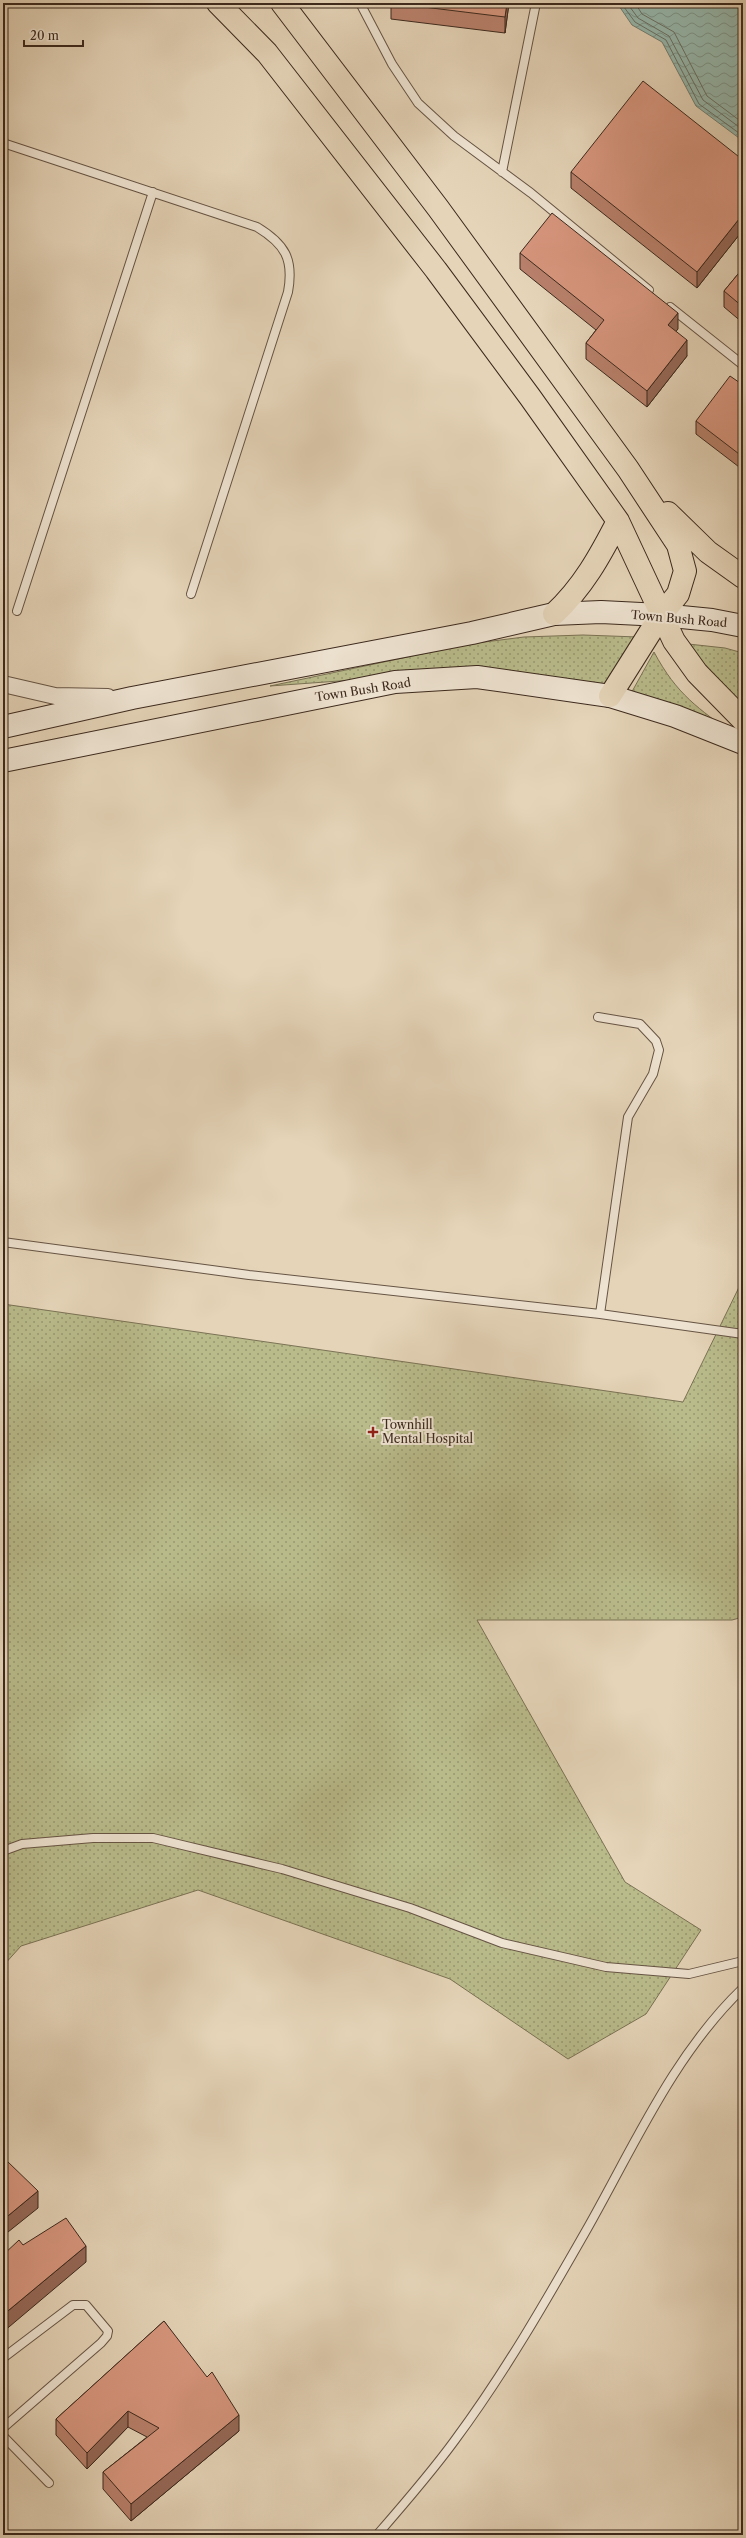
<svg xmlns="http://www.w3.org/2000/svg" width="746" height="2538" font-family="'Libre Caslon Text',serif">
  <defs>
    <pattern id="grass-dots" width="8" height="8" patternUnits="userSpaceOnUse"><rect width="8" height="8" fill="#b9bb8b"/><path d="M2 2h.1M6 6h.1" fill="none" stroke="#989871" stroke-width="1.8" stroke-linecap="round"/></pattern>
    <pattern id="water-waves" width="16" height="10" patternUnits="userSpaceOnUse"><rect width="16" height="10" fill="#96b8ad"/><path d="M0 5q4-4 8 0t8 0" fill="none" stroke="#7c968c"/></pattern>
  </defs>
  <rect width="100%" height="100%" fill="#e5d4b8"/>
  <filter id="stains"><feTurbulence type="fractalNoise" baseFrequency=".005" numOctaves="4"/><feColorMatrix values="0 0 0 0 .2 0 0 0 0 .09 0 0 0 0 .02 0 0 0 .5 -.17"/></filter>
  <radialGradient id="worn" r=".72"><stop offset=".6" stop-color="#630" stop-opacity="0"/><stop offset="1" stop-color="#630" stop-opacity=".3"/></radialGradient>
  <!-- grass -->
  <path fill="url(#grass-dots)" stroke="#7a7254" d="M 583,635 L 638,637 L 607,684 L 597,689 L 353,680 L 270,686 L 469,644 L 524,637 Z
    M 679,643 L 725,648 L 743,653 L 743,719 Z
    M 654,652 C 677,695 698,708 736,736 L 629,697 Z
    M 743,1279 L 743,1617 L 732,1620 L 477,1620 L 625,1882 L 701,1930 L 646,2014 L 568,2059 L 450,1979 L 198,1890 L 21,1946 L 3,1966 L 3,1304 L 683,1402 Z"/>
  <!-- water -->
  <path fill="url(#water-waves)" stroke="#727f73" d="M 617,3 L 743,3 L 743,141 L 696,106 L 662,42 L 632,25 Z"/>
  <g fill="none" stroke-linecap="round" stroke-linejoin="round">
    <!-- shore -->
    <path stroke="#697065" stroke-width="1" d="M 621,3 L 635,22 L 666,40 L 699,104 L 743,136
      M 627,3 L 638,18 L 669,36 L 703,100 L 743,130
      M 635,3 L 642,14 L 674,32 L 707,96 L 743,123"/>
    <!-- lane casing -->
    <g stroke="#665444" stroke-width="10">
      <path id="lane" d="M 360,3 L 392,64 L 418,103 L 454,136 L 531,193 L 649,290
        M 3,143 L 257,227 C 285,244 294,259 288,292 L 191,594
        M 502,172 L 536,3
        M 670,307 L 743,365
        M 17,611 L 153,192
        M 598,1017 L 640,1024 L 656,1041 L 659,1050 L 653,1074 L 628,1117 L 600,1314
        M 3,1242 L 249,1275 L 600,1314 L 743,1334
        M 3,1851 L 22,1844 L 93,1838 L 153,1838 L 282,1869 L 410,1908 L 502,1943 L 606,1967 L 689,1974 L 743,1961
        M 3,2358 L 73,2305 L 86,2305 L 108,2331 L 107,2336 L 101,2343 L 3,2428
        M 3,2436 L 49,2483
        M 377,2535 C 404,2504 431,2473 455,2440 C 504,2374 546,2301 587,2229 C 634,2146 674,2054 743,1988"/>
    </g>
    <!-- street casing -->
    <g stroke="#665444" stroke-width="18">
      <path id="street" d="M 3,684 L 55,696 L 108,697"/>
    </g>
    <!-- secondary casing -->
    <g stroke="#3c291d" stroke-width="24">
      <path id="secondary" d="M 3,727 L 132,698 L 472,633 L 554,614 L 601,612 L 661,615 L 712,620 L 743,626
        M 3,761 L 395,682 L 477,677 L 610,696 L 675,716 L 743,743"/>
    </g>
    <!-- highway casing -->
    <g stroke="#3c291d" stroke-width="24">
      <path id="highway" d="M 218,3 L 267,53 L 436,270 L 530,397 L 618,521 L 674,641 L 697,673 L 743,720
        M 282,3 L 438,208 L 628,469 L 678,545 L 685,571 L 678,594 L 661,615 L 610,696
        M 668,513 L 708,552 L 743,577
        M 554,614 C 583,587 600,556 618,521"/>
    </g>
    <!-- lane -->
    <use href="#lane" stroke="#eee3d1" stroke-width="8"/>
    <!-- street -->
    <use href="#street" stroke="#eee3d1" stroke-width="16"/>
    <!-- secondary -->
    <use href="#secondary" stroke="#eee3d1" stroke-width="22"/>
    <!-- highway -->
    <use href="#highway" stroke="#e5d4b8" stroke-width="22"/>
  </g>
  <!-- wall -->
  <path fill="#b9816c" stroke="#3c291d" d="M 391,3 L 509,3 L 505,33 L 391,19 Z
    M 743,160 L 743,230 L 697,288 L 571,188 L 571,172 Z
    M 520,253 L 678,329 L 676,331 L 687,356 L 647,407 L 586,359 L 586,343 L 596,330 L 520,269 Z
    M 743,268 L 743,323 L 724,307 L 724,291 Z
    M 743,385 L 743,470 L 696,434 L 696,421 Z
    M 164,2321 L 239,2431 L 131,2521 L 103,2489 L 103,2472 L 147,2437 L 128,2427 L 87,2469 L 56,2435 L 56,2419 Z"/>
  <!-- shaded-wall -->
  <path fill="#966958" stroke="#3c291d" d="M 507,3 L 509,3 L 505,33 L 505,17 Z
    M 743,214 L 743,230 L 697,288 L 697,272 Z
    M 678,313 L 678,329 L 668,341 L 668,325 Z
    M 687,340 L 687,356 L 647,407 L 647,391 Z
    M 38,2191 L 38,2208 L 3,2236 L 3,2220 Z
    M 86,2246 L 86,2262 L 3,2332 L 3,2315 Z
    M 128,2411 L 128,2427 L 87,2469 L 87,2453 Z
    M 239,2415 L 239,2431 L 131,2521 L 131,2504 Z"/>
  <!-- building -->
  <path fill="#d7967e" stroke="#3c291d" d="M 391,3 L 507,3 L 505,17 Z
    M 643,81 L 743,160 L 743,214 L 697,272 L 571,172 Z
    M 552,213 L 678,313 L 668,325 L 687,340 L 647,391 L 586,343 L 604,320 L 520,253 Z
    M 743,268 L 743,307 L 724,291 Z
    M 730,376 L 743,385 L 743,457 L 696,421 Z
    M 7,2161 L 38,2191 L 3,2220 L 3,2164 Z
    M 66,2218 L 86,2246 L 3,2315 L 3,2255 L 19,2240 L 23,2245 Z
    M 164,2321 L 207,2377 L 212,2372 L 239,2415 L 131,2504 L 103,2472 L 159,2428 L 128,2411 L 87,2453 L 56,2419 Z"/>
  <!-- markers -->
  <path fill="#8f2418" stroke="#eee3d1" stroke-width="1.5" d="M371 1426h4v4h4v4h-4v4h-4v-4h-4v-4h4z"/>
  <g text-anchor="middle" stroke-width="4" stroke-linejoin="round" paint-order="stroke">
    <!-- street labels -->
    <g font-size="12" fill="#3c291d" stroke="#eee3d1">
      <text transform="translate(679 619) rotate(5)" y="4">Town Bush Road</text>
      <text transform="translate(363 690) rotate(-9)" y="4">Town Bush Road</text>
    </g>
    <!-- poi labels -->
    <g font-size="12" fill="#3c291d" stroke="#eee3d1" text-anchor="start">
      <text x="382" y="1429">Townhill<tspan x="382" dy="14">Mental Hospital</tspan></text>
    </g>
  </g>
  <!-- margin -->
  <rect width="746" height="2538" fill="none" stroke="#e5d4b8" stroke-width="16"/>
  <rect x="4" y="4" width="738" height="2530" fill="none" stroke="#3c291d" stroke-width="2"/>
  <rect x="8" y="8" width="730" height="2522" fill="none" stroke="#3c291d"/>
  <!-- scale -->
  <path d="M24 40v6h59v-6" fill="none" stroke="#3c291d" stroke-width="2"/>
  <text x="30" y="40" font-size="12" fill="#3c291d" stroke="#eee3d1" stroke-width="3" paint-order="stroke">20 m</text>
  <rect width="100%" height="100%" filter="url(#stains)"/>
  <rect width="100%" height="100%" fill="url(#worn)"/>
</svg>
